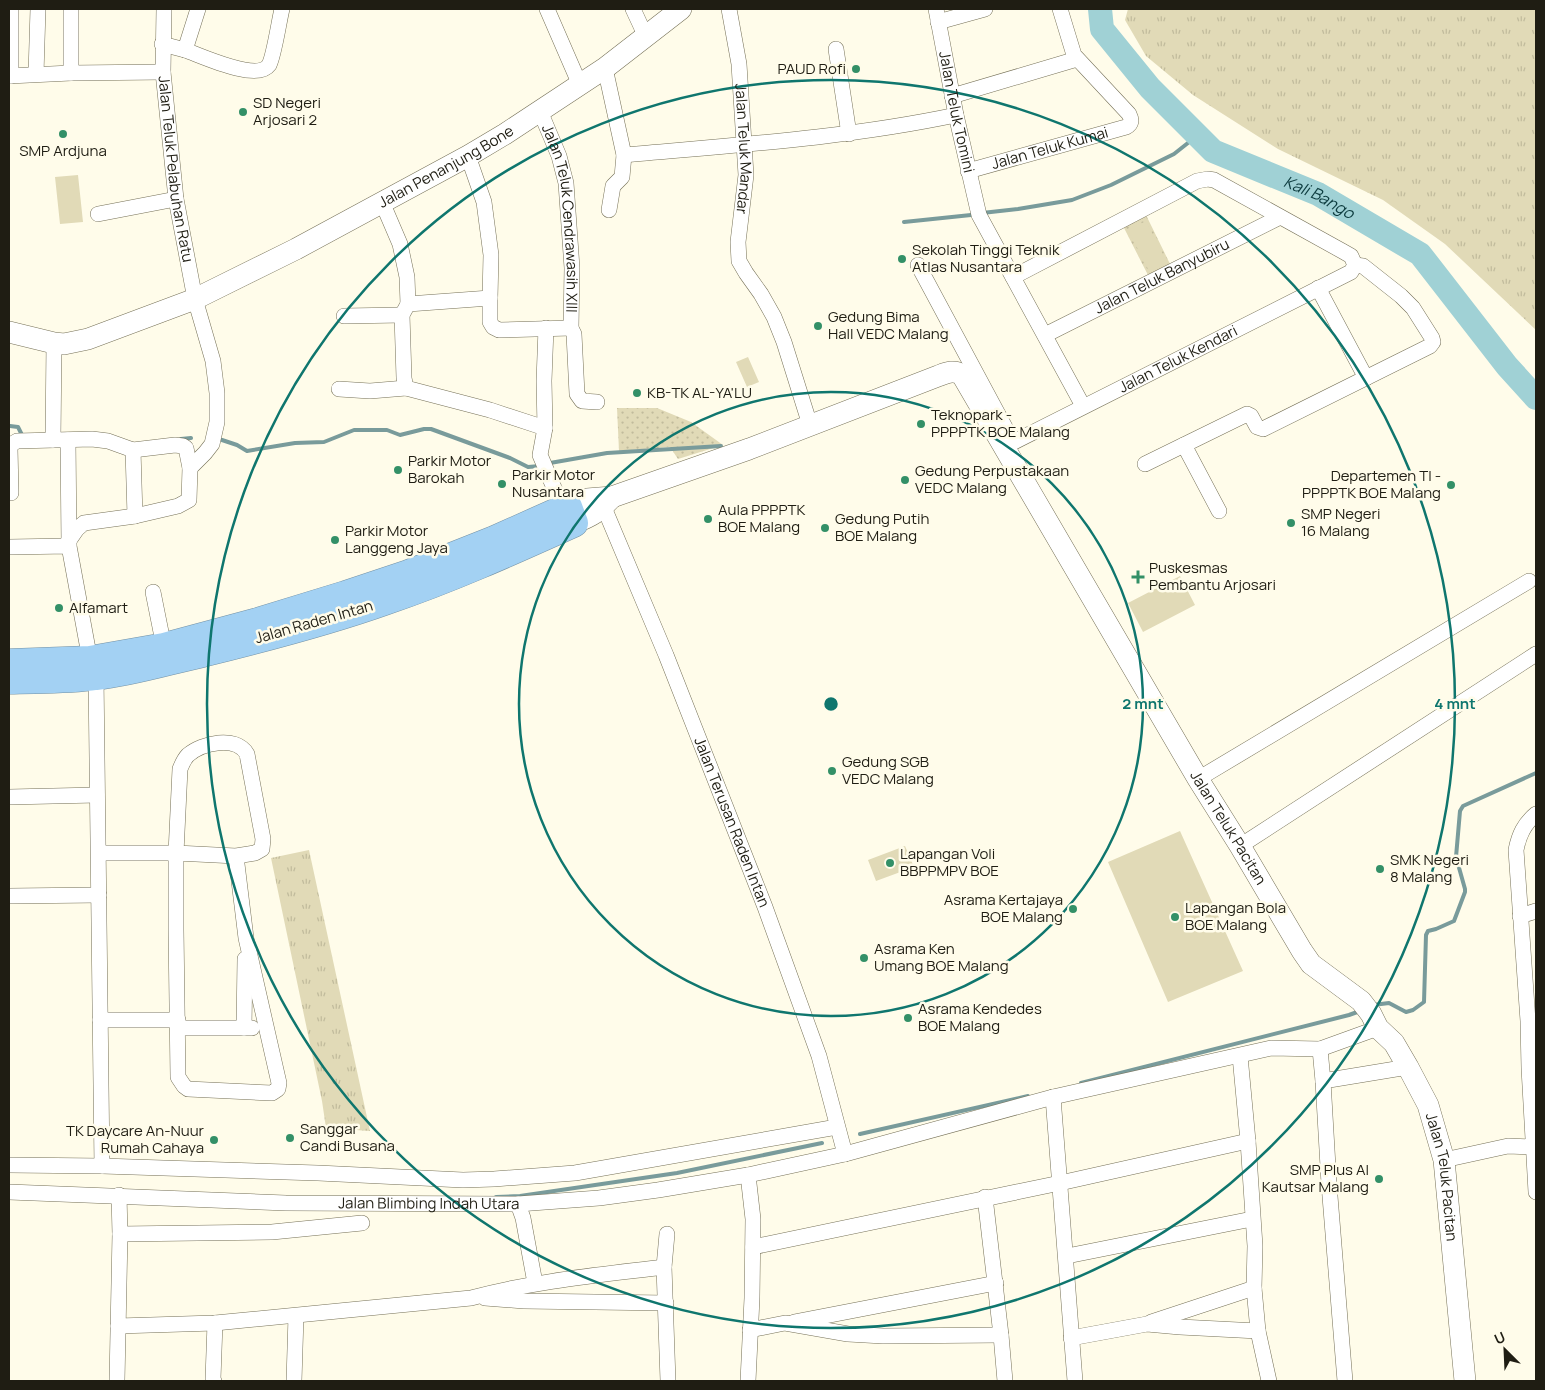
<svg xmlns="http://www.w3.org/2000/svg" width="1545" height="1390" font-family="Manrope,sans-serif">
  <defs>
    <pattern id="grass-tufts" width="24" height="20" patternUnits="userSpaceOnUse" patternTransform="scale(1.25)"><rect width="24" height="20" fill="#e1dab7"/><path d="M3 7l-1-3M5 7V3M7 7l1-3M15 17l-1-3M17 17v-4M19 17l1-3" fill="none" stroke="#c1bb9c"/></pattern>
    <pattern id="park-dots" width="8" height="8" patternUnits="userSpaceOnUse" patternTransform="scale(1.25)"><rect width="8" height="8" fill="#e1dab7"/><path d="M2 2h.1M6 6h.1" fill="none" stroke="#c1bb9c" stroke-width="1.8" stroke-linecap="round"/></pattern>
  </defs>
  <rect width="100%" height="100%" fill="#fffcea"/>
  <!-- grass -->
  <path fill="url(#grass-tufts)" d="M 1128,9 L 1536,9 L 1536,330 L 1445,244 L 1383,200 L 1278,149 L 1193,95 L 1146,56 L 1125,20 Z
    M 309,850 L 370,1131 L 326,1128 L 322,1101 L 271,858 Z"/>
  <!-- park -->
  <path fill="url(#park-dots)" d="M 1146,215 L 1172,268 L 1150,279 L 1123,226 Z
    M 617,408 L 657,408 L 691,422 L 723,445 L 678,459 L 670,447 L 619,451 Z"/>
  <!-- pitch -->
  <path fill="#e1dab7" d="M 78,175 L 83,222 L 60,224 L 55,177 Z
    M 1146,221 L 1169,266 L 1151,275 L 1128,230 Z
    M 748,357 L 759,382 L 747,387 L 736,362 Z
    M 1180,576 L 1195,605 L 1143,632 L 1128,603 Z
    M 1180,831 L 1243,971 L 1168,1002 L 1108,862 Z
    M 905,846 L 914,867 L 876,881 L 868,860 Z"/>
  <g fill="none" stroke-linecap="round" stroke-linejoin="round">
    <!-- stream -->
    <path stroke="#799b9b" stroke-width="4" d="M 982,213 L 1018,209 L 1072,200 L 1111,185 L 1174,154 L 1198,135
      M 904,222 L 971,215
      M 10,426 L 18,427 L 22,435 L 25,435
      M 181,439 L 191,438
      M 222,440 L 237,445 L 247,451 L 295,443 L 324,442 L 354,430 L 387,430 L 400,435 L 424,429 L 431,429 L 510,458 L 528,467 L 540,466
      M 550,463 L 607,453 L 721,446
      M 1373,1005 L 1389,1003 L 1406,1012 L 1413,1010 L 1424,1002 L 1426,935 L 1428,931 L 1436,929 L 1454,921 L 1465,892 L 1465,889 L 1456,857 L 1460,811 L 1463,806 L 1536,773
      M 1081,1083 L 1349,1015 L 1360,1011
      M 860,1134 L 1028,1096
      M 496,1197 L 520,1196 L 677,1173 L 822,1143"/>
    <!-- river -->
    <path stroke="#a0d1d5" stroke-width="24" id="s1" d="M 1100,9 L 1102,29 L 1150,88 L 1213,151 L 1318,194 L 1420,254 L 1507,366 L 1536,398"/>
    <!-- street casing -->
    <g stroke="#767158" stroke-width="16">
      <g id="street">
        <path d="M 71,9 L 71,73"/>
        <path id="s2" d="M 164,9 L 163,72 L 176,199 L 195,299 L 213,361 L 217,393 L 217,422 L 212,444 L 205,453 L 190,468"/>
        <path d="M 547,9 L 580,85"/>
        <path d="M 633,9 L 646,37"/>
        <path id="s3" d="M 729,9 L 739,64 L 746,175 L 738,242 L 739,261 L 746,273 L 761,294 L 774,317 L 784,342 L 810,425"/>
        <path id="s4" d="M 936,9 L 956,115 L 979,215 L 1083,406"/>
        <path d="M 938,22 L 985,9"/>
        <path d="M 162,44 L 185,50 L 198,9"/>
        <path d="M 836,49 L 849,134"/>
        <path d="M 185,50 C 202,56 257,82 269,65 C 274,56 279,21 282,9"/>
        <path d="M 605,68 L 624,155 L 622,177 L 613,186 L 609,210"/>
        <path d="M 36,74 L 38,9"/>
        <path d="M 9,76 L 71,73 L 163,72"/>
        <path d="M 11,76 L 11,9"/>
        <path d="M 952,96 L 1077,59"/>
        <path id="s5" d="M 540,111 L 559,156 L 566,183 L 572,268 L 571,328 L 574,334 L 577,394 L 582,401 L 597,402"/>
        <path d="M 624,155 C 735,145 847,138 956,115"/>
        <path d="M 468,156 L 484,202 L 491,255 L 490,298 L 490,322 L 493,327 L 499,330 L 571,328"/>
        <path id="s6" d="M 968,171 L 1126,127 C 1132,124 1132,120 1129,114 L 1074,55 L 1060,9"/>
        <path d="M 382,202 L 400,244 L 407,277 L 408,304 L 402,315 L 404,378 L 406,388 L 490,410 L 545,428"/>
        <path d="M 98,214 L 176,199"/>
        <path d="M 918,265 L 1013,442"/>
        <path d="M 1318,288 L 1366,378"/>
        <path d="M 408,304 L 490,298"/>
        <path d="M 344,316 L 402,315"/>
        <path d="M 546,328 L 544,381 L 545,428 L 540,455 L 563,509"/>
        <path id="s7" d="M 1045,335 L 1280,217"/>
        <path d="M 339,389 L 370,391 L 406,388"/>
        <path d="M 53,440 L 54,343"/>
        <path d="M 68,440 L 69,544"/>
        <path d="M 1184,445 L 1219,511"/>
        <path id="s8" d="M 1004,447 L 1351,272 L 1355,265 L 1351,256 L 1344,252 L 1214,180 L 1208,179 L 1197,181 L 1013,277"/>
        <path d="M 133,450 L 135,516"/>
        <path d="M 1145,464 L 1247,414 L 1251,416 L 1257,427 L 1263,429 L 1430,346 L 1433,342 L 1432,338 L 1413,308 L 1401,296 L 1363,266 L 1355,265"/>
        <path d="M 11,493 L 10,448 L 12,444 L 17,441 L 92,439 L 108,441 L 133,450 L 175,445 L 183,446 L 186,448 L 190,468 L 189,500 L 178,506 L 135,516 L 84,523 L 77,529 L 68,542"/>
        <path id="s9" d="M 600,498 L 666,655 L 765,907 L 819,1056 L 845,1154"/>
        <path d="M 9,547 L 69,546 L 90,660"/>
        <path d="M 153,592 L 164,647"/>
        <path d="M 96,676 L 102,1166"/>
        <path d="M 1198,779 L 1529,581"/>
        <path d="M 9,797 L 97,795"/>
        <path d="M 1536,814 C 1524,824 1519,835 1516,850 L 1528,1021 L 1529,1068 L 1536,1192"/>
        <path d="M 1240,846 L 1536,654"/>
        <path d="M 99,853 L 176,853 L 236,856 L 255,853 L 262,849 L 263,839 L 247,754 C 236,735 202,743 188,755 C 184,759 182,764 180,769 L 176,853 L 176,930 L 178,1077 L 184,1086 L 188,1089 L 272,1093 L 278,1089 L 279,1083 L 246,938 L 236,856"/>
        <path d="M 9,896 L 99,895"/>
        <path d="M 1520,916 L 1536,911"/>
        <path d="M 100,1020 L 178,1020"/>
        <path d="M 178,1028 L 252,1028"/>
        <path d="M 244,1028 L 245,959"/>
        <path d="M 1320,1049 L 1323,1081 L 1329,1184 L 1345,1381"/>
        <path d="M 1240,1056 L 1248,1141 L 1255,1246 L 1254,1288 L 1258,1331 L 1269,1381"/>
        <path d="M 1323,1081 L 1408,1067"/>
        <path d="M 1053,1097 L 1075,1381"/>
        <path d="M 1444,1160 L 1508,1146 L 1536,1147"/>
        <path d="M 9,1165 L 102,1166 L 318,1173 L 463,1180 L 494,1179 L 575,1173 L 837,1127"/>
        <path id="s10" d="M 9,1192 L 286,1203 L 518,1204 L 599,1198 L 658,1190 L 748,1175 L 845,1154 L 1053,1097 L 1271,1048 L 1320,1049 L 1378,1028"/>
        <path d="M 985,1197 L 1001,1335 L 1005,1381"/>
        <path d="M 518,1204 L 523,1218 L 535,1283"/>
        <path d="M 120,1234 L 272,1232 L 362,1223"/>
        <path d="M 667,1234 L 664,1267 L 668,1381"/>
        <path d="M 753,1247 L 1060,1183 L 1248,1141"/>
        <path d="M 1067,1256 L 1252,1219"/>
        <path d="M 485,1298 L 524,1301 L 666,1303"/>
        <path d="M 794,1322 L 996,1283"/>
        <path d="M 1151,1322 L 1254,1288"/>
        <path d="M 118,1326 L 215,1323 L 471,1298 C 534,1281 599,1275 664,1267"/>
        <path d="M 750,1330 L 785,1323 L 848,1334 L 883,1336 L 1001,1335"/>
        <path d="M 1071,1338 L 1147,1324 L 1180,1327 L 1258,1331"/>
        <path d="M 117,1381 L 120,1234 L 119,1195"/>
        <path d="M 214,1381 L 213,1379 L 215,1323"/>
        <path d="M 294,1381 L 296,1316"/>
        <path d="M 748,1381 L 752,1298 L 753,1219 L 748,1175"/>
      </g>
    </g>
    <!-- secondary casing -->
    <g stroke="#767158" stroke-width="22">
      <g id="secondary">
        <path id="s11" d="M 9,332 L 54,343 L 64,344 L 88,339 L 195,299 L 296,249 L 468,156 L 505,134 L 605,68 L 681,9"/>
        <path id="s12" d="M 568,507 L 587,499 L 612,497 L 749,449 L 938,376 C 946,373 954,369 962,375 L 1198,779 L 1240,846 L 1302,951 L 1311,964 L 1361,1001 L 1371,1014 L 1378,1028 L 1394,1043 L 1408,1067 L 1428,1105 L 1444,1160 L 1465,1381"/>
        <path d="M 574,523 C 592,516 599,512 612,497"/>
      </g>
    </g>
    <!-- highway casing -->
    <g stroke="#7592a5" stroke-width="29">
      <path id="highway" d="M 9,663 L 90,660 L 164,647 L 257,622 L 345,595 L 408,574 L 494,540 L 568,507 L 574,523 C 512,551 450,579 385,601 C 326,622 264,638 203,653 C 167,661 132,672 96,676 C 67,680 38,679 9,680"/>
    </g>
    <!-- street -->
    <use href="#street" stroke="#fff" stroke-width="15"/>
    <!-- secondary -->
    <use href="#secondary" stroke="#fff" stroke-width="21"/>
    <!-- highway -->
    <use href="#highway" stroke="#a3d1f3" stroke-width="28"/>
  </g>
  <!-- distance rings -->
  <g fill="none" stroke="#0f766e" stroke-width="2.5">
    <circle cx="831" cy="704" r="312"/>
    <circle cx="831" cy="704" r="624"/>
  </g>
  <!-- markers -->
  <g fill="#339067" stroke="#fffcea" stroke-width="2">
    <circle cx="856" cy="69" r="5"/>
    <circle cx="243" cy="112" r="5"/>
    <circle cx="63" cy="134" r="5"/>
    <circle cx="902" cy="259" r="5"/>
    <circle cx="818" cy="326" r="5"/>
    <circle cx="637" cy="393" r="5"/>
    <circle cx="921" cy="424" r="5"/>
    <circle cx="398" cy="470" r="5"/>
    <circle cx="905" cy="480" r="5"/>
    <circle cx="502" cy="484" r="5"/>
    <circle cx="1451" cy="485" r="5"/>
    <circle cx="708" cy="519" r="5"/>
    <circle cx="1291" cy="523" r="5"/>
    <circle cx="825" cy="528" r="5"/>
    <circle cx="335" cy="540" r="5"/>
    <path d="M1135.5 569.5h5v5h5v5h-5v5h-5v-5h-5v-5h5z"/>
    <circle cx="59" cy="608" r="5"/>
    <circle cx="832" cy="771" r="5"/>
    <circle cx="890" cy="863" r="5"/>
    <circle cx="1380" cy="869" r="5"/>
    <circle cx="1073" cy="909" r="5"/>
    <circle cx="1175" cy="917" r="5"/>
    <circle cx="864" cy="958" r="5"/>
    <circle cx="908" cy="1018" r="5"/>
    <circle cx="290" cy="1138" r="5"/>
    <circle cx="214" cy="1140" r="5"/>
    <circle cx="1379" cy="1179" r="5"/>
  </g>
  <g text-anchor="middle" stroke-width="5" stroke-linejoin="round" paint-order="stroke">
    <!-- poi labels -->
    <g font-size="15" fill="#1f1d13" stroke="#fffcea" text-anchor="start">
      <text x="846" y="74" text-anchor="end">PAUD Rofi</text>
      <text x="253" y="108">SD Negeri<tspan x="253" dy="17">Arjosari 2</tspan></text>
      <text x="63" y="156" text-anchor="middle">SMP Ardjuna</text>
      <text x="912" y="255">Sekolah Tinggi Teknik<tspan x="912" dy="17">Atlas Nusantara</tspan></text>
      <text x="828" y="322">Gedung Bima<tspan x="828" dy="17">Hall VEDC Malang</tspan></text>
      <text x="647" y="398">KB-TK AL-YA'LU</text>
      <text x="931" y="420">Teknopark -<tspan x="931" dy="17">PPPPTK BOE Malang</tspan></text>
      <text x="408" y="466">Parkir Motor<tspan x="408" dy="17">Barokah</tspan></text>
      <text x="915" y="476">Gedung Perpustakaan<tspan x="915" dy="17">VEDC Malang</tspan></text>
      <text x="512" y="480">Parkir Motor<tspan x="512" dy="17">Nusantara</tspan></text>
      <text x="1441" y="481" text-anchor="end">Departemen TI -<tspan x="1441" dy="17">PPPPTK BOE Malang</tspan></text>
      <text x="718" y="515">Aula PPPPTK<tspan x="718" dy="17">BOE Malang</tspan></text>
      <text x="1301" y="519">SMP Negeri<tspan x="1301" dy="17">16 Malang</tspan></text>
      <text x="835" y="524">Gedung Putih<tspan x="835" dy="17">BOE Malang</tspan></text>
      <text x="345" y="536">Parkir Motor<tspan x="345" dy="17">Langgeng Jaya</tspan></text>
      <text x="1149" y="573">Puskesmas<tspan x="1149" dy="17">Pembantu Arjosari</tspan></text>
      <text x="69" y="613">Alfamart</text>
      <text x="842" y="767">Gedung SGB<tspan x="842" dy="17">VEDC Malang</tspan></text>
      <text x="900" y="859">Lapangan Voli<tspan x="900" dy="17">BBPPMPV BOE</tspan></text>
      <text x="1390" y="865">SMK Negeri<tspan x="1390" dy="17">8 Malang</tspan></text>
      <text x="1063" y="905" text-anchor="end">Asrama Kertajaya<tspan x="1063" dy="17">BOE Malang</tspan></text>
      <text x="1185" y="913">Lapangan Bola<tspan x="1185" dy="17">BOE Malang</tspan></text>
      <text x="874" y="954">Asrama Ken<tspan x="874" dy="17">Umang BOE Malang</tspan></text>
      <text x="918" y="1014">Asrama Kendedes<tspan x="918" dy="17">BOE Malang</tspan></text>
      <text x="300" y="1134">Sanggar<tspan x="300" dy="17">Candi Busana</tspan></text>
      <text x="204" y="1136" text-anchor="end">TK Daycare An-Nuur<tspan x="204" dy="17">Rumah Cahaya</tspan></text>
      <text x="1369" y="1175" text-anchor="end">SMP Plus Al<tspan x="1369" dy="17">Kautsar Malang</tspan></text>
    </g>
    <!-- street labels -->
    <g font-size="15" fill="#1f1d13" stroke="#fffcea">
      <text dy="5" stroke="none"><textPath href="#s4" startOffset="105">Jalan Teluk Tomini</textPath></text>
      <text dy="5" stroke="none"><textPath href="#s6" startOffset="85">Jalan Teluk Kumai</textPath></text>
      <text dy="5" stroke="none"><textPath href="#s3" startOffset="141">Jalan Teluk Mandar</textPath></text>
      <text dy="5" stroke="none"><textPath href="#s11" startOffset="479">Jalan Penanjung Bone</textPath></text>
      <text dy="5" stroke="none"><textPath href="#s2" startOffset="161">Jalan Teluk Pelabuhan Ratu</textPath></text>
      <text dy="5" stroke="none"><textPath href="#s5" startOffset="111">Jalan Teluk Cendrawasih XIII</textPath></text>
      <text dy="5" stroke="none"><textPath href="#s7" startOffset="131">Jalan Teluk Banyubiru</textPath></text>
      <text dy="5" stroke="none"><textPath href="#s8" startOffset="195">Jalan Teluk Kendari</textPath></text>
      <text transform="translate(314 622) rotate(-16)" y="5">Jalan Raden Intan</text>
      <text dy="5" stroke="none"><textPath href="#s9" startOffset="350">Jalan Terusan Raden Intan</textPath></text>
      <text dy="5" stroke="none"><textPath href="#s12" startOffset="944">Jalan Teluk Pacitan</textPath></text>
      <text dy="5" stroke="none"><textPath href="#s12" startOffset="1364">Jalan Teluk Pacitan</textPath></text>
      <text dy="5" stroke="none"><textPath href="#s10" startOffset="420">Jalan Blimbing Indah Utara</textPath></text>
    </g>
    <!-- water labels -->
    <g font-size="16" font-style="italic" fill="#0c3b3e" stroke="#fffcea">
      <text dy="6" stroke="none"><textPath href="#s1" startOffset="301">Kali Bango</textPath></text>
    </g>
  </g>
  <circle cx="831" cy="704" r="8" fill="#0f766e" stroke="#fffcea" stroke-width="2.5"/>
  <g font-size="15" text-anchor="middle" font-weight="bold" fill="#0f766e" stroke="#fffcea" stroke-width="5" stroke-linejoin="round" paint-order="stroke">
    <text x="1143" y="709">2 mnt</text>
    <text x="1455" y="709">4 mnt</text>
  </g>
  <!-- border -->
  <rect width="1545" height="1390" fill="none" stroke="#1f1d13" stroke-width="20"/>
  <!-- north arrow -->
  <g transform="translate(1505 1350) rotate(336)" stroke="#fffcea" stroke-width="4" paint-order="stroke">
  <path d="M0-4L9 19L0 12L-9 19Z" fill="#1f1d13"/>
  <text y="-8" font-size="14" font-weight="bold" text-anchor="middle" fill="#1f1d13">U</text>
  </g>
</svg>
